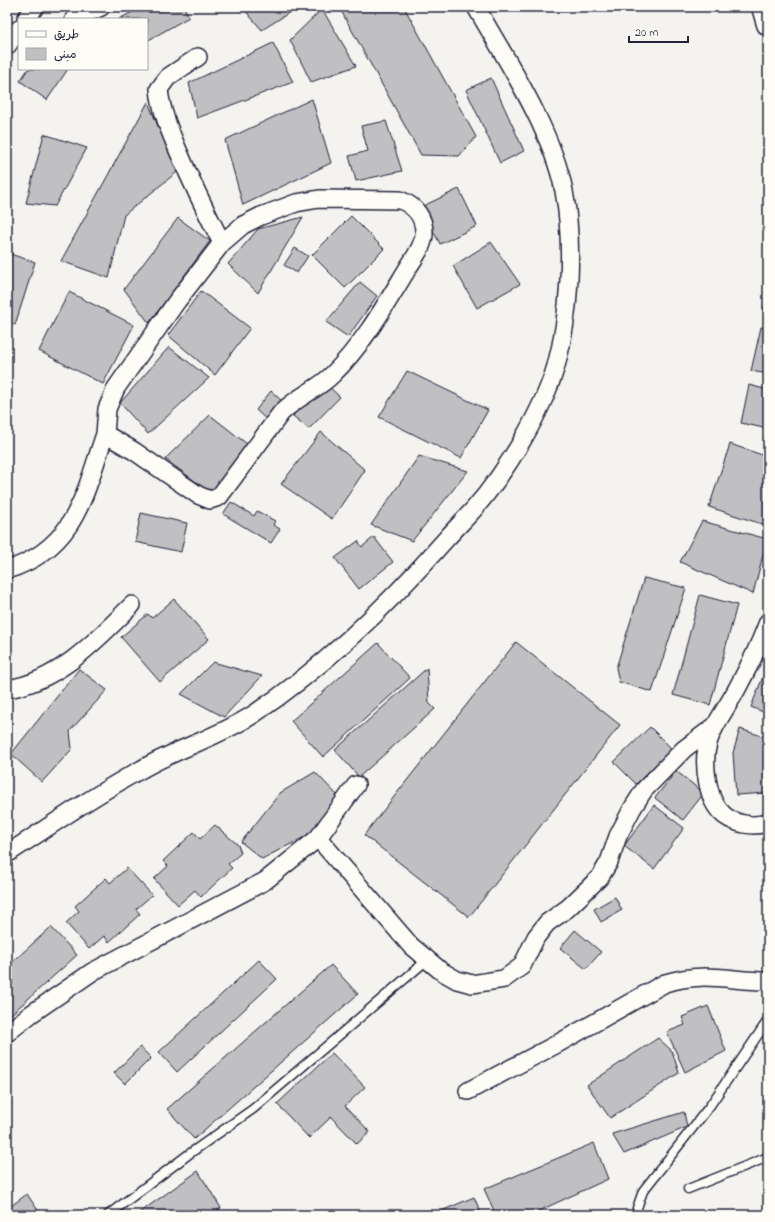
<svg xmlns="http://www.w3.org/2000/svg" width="775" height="1222" font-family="'Indie Flower','Playpen Sans Arabic',sans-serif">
  <rect width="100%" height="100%" fill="#f4f3ef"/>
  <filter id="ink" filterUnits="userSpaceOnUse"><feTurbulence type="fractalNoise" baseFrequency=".025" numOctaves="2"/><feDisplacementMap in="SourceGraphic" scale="8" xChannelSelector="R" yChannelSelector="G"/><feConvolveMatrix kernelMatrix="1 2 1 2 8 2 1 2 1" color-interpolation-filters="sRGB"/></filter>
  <g filter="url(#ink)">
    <!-- building -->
    <path fill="#c0bfc2" stroke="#22223b" d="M 142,7 L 184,7 L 189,17 L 147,41 L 147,19 L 119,19 Z
      M 242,7 L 298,7 L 262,30 Z
      M 339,7 L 404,7 L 476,137 L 459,156 L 421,155 Z
      M 322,9 L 356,66 L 311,82 L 290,40 Z
      M 273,43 L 293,82 L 197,118 L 189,83 Z
      M 28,69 L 68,69 L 47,100 L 20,81 Z
      M 491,78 L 524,151 L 500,163 L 466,90 Z
      M 312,99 L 331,163 L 243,205 L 225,140 Z
      M 148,102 L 177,172 L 124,215 L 109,278 L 61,261 Z
      M 386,121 L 402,171 L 356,181 L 349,156 L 368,151 L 361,126 Z
      M 44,134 L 87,148 L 55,206 L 26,203 Z
      M 459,189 L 477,226 L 440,244 L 421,207 Z
      M 351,216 L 384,249 L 345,288 L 312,255 Z
      M 303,217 L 258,293 L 228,264 L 258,229 Z
      M 178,218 L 210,241 L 149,323 L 124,289 Z
      M 491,242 L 520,284 L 477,308 L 453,266 Z
      M 295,248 L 308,256 L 297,273 L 284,265 Z
      M 7,253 L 35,262 L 15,325 L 7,322 Z
      M 360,282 L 377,296 L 348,337 L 326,322 Z
      M 201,291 L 250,328 L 215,375 L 168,335 Z
      M 69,292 L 134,325 L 103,384 L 39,351 Z
      M 768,295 L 768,313 L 763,311 Z
      M 761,327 L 768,328 L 768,374 L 751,371 Z
      M 169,347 L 209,378 L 148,434 L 120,403 Z
      M 407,371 L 488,410 L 461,458 L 379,417 Z
      M 327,385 L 340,397 L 309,429 L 293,416 L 298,408 Z
      M 749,385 L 768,390 L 768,429 L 741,423 Z
      M 271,391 L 284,403 L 269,422 L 256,410 Z
      M 210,415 L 247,444 L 211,493 L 165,459 Z
      M 321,432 L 365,470 L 332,519 L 281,484 Z
      M 730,444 L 768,457 L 768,526 L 709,507 Z
      M 419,456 L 468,471 L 412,541 L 371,525 Z
      M 231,502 L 254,516 L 257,511 L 275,521 L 273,525 L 280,529 L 271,543 L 223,514 Z
      M 141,513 L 187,523 L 181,552 L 135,542 Z
      M 702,521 L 767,539 L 753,594 L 680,562 Z
      M 374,537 L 393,562 L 359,589 L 335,558 L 358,541 L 362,547 Z
      M 644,578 L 686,588 L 652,692 L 619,682 L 616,668 Z
      M 700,595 L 737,605 L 710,705 L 673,695 Z
      M 174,599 L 209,639 L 160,682 L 121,637 L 148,614 L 152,618 Z
      M 516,642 L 620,725 L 469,917 L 364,835 Z
      M 378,643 L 410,678 L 323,757 L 291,721 Z
      M 213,662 L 262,676 L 224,717 L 181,694 Z
      M 768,664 L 768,714 L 751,707 Z
      M 427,668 L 429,703 L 435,709 L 359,777 L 335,750 Z
      M 79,669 L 107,690 L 70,731 L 72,749 L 42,782 L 11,754 Z
      M 650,727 L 672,749 L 636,784 L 614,762 Z
      M 740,729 L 768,738 L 768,793 L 736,795 L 733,753 Z
      M 676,771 L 704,793 L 683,820 L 655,798 Z
      M 315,772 L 337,795 L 316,831 L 262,859 L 241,842 L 280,793 Z
      M 654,805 L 684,828 L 654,869 L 624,846 Z
      M 215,825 L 238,845 L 241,853 L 228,864 L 232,868 L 201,897 L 195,890 L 178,905 L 154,879 L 168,866 L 163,861 L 194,832 L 200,839 Z
      M 127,868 L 152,895 L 136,909 L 140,914 L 109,942 L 104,936 L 89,949 L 66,923 L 79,911 L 75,906 L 106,878 L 110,883 Z
      M 615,897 L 622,910 L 601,922 L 594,909 Z
      M 51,927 L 77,955 L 7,1018 L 7,967 Z
      M 575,930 L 601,952 L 586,969 L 560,948 Z
      M 259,960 L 277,979 L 177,1072 L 159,1052 Z
      M 331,965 L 358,994 L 194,1139 L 167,1109 Z
      M 708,1006 L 726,1051 L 685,1072 L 667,1032 L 685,1025 L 682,1017 Z
      M 658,1038 L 672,1051 L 679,1073 L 610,1118 L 587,1085 Z
      M 140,1047 L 151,1058 L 125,1084 L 114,1073 Z
      M 332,1053 L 365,1087 L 345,1106 L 370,1132 L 357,1144 L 331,1117 L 309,1138 L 277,1104 Z
      M 684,1112 L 687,1127 L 624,1154 L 612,1134 Z
      M 594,1143 L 608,1179 L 530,1215 L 496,1215 L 484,1189 Z
      M 198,1171 L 221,1208 L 211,1215 L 136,1215 Z
      M 27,1194 L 41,1215 L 7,1215 L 7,1209 Z
      M 474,1197 L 482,1215 L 432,1215 Z"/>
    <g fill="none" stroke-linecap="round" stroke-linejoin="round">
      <!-- service casing -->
      <g stroke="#22223b" stroke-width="11">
        <path id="service" d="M 688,1189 L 768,1157
          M 108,1215 L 189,1154 L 253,1109 L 427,960
          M 637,1215 L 637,1208 L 643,1191 L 709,1107 L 768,1020"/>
      </g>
      <!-- minor casing -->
      <g stroke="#22223b" stroke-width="20">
        <path id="minor" d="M 26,19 L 35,7
          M 74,19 L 101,7
          M 7,46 L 19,29
          M 198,57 L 168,77 L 159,89 C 161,110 169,129 177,148 C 191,181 206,212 222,243
          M 7,570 C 76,548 84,495 105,434 L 134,451 L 198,495 L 210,500 L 219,497 L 281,413 C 296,397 317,390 332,375 C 363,345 386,304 408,268 C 414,258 423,247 424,235 C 425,219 416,206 400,200 L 319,199 L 296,203 L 261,216 L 243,225 L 222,243 L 177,301 L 116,388 L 107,409 L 105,434
          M 768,622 C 760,643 751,663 740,683 C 720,723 698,736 708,784 C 711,797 714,807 725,816 C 736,824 755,828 768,822
          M 7,689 C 58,682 97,640 132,605
          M 318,838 L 411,946 L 441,971 L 457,980 L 472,984 L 504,979 L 522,966 L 536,937 L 547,923 L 568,908 L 600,877 L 609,862 L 618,836 L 632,809 L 644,790 L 684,749 L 715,726
          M 7,854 C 52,825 95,794 142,769 C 178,748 219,737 254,714 C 326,666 390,603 447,538 C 456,528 465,519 474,509 C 506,472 542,413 556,366 C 570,315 574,244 564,191 C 552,130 507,61 476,7
          M 7,1033 L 31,1014 L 92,972 L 265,881 L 318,838 L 356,785
          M 468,1091 L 557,1044 L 665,983 C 704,971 730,981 768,981"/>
      </g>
      <!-- secondary casing -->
      <g stroke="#22223b" stroke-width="25">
        <path id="secondary" d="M 763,7 L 768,24"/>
      </g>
      <!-- service -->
      <use href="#service" stroke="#fdfcf7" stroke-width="8"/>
      <!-- minor -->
      <use href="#minor" stroke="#fdfcf7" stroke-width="17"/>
      <!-- secondary -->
      <use href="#secondary" stroke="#fdfcf7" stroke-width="22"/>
    </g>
  </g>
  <!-- margin -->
  <rect width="775" height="1222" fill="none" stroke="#fdfcf7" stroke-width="24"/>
  <rect x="12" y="12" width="751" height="1198" fill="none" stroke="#22223b" stroke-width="1.5" filter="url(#ink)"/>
  <!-- legend -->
  <rect x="18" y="18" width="130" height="52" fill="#fdfcf7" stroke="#a5a5ac"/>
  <rect x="26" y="31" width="20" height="6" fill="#fdfcf7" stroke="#a5a5ac"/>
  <text x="54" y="38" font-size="12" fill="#22223b">طريق</text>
  <rect x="26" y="48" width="20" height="12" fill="#c0bfc2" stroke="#a5a5ac"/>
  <text x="54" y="58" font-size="12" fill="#22223b">مبنى</text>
  <!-- scale -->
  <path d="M629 36v6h59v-6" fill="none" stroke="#22223b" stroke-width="2"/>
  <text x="635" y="36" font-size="12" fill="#22223b" stroke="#fdfcf7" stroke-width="3" paint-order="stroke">20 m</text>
</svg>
